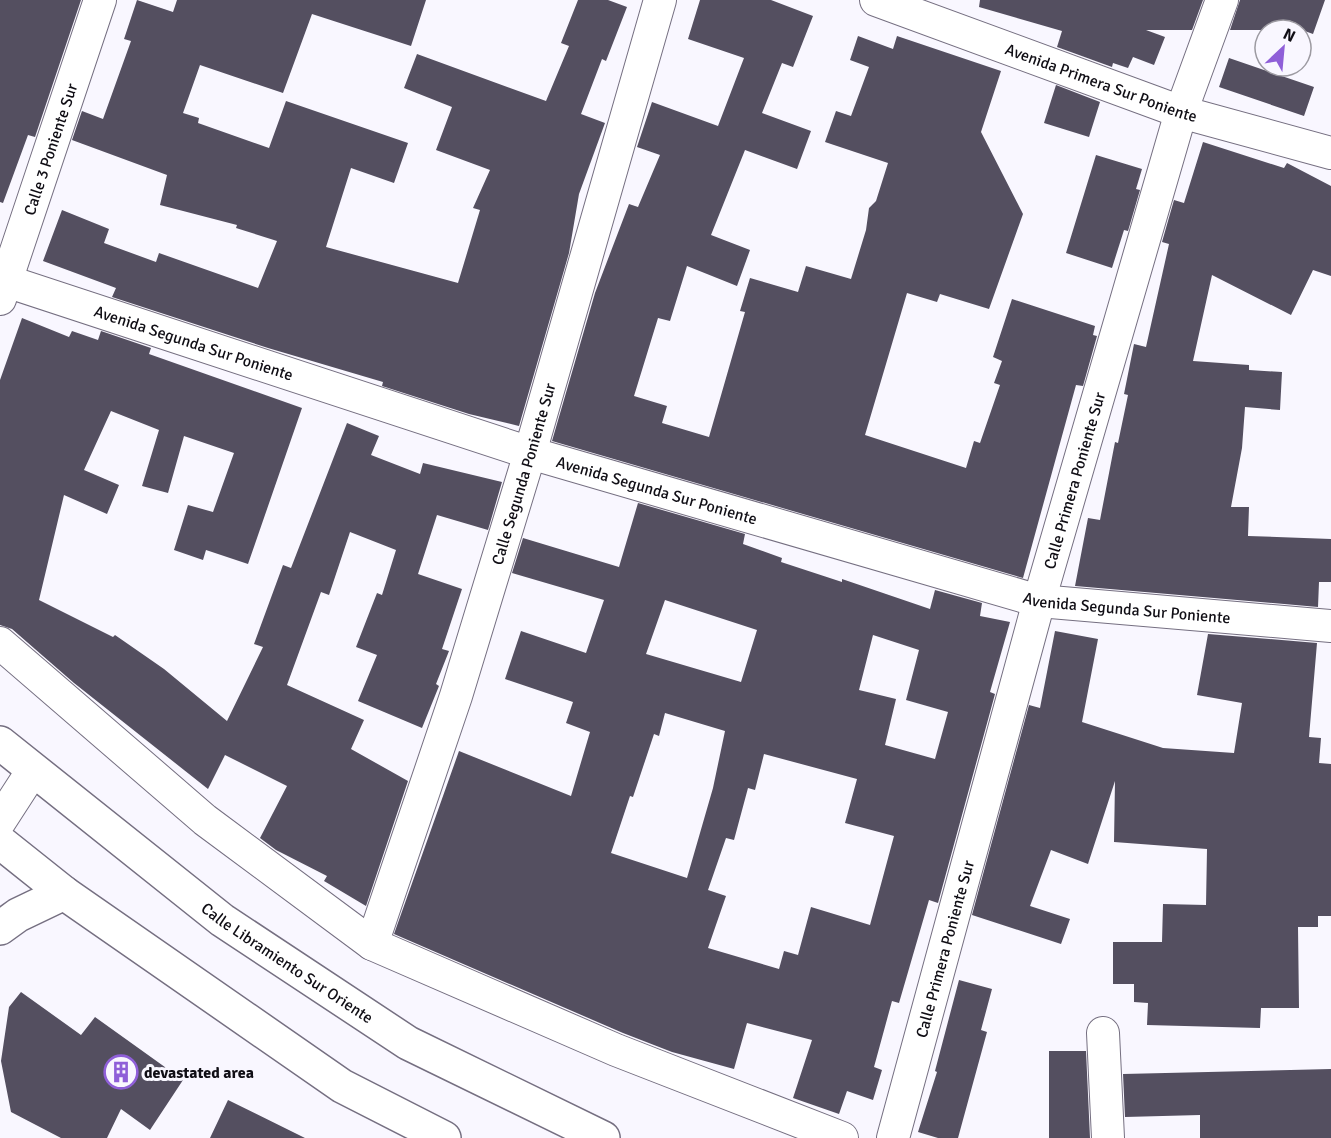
<svg xmlns="http://www.w3.org/2000/svg" width="1331" height="1138" font-family="Signika,sans-serif">
  <rect width="100%" height="100%" fill="#f9f7ff"/>
  <!-- building -->
  <path fill="#544f60" fill-rule="evenodd" d="M 0,0 L 81,0 L 35,137 L 28,135 L 3,203 L 0,202 Z
    M 137,0 L 173,12 L 177,0 L 426,0 L 411,46 L 312,14 L 283,93 L 200,65 L 183,113 L 199,118 L 198,123 L 269,148 L 286,101 L 408,143 L 394,183 L 351,168 L 326,247 L 458,283 L 480,210 L 473,208 L 490,170 L 436,150 L 452,107 L 404,88 L 417,54 L 546,101 L 569,46 L 561,43 L 578,0 L 608,0 L 627,7 L 606,61 L 602,59 L 581,114 L 605,123 L 579,194 L 569,253 L 519,426 L 469,414 L 382,386 L 383,382 L 268,348 L 112,297 L 116,288 L 43,261 L 62,210 L 109,229 L 104,243 L 156,262 L 159,253 L 258,288 L 277,241 L 236,228 L 237,225 L 160,205 L 167,175 L 72,140 L 82,111 L 103,119 L 131,41 L 124,39 Z
    M 700,0 L 771,0 L 813,16 L 793,67 L 782,63 L 762,113 L 811,131 L 797,169 L 745,150 L 711,235 L 750,250 L 737,286 L 687,266 L 670,321 L 658,318 L 634,396 L 667,406 L 662,423 L 709,437 L 745,312 L 740,311 L 750,278 L 798,292 L 806,266 L 851,279 L 866,230 L 869,208 L 876,201 L 888,163 L 825,142 L 836,111 L 851,116 L 869,67 L 850,60 L 858,36 L 893,49 L 897,36 L 1001,71 L 981,132 L 1023,214 L 989,309 L 940,294 L 937,302 L 907,293 L 865,435 L 966,468 L 974,441 L 980,443 L 1000,385 L 994,383 L 1002,361 L 993,357 L 1012,299 L 1095,326 L 1093,335 L 1097,336 L 1083,386 L 1076,385 L 1023,578 L 552,441 L 595,293 L 629,204 L 638,207 L 660,155 L 637,147 L 652,102 L 718,126 L 744,58 L 688,39 Z
    M 980,0 L 1203,0 L 1192,30 L 1146,30 L 1165,37 L 1154,65 L 1133,57 L 1128,68 L 1113,63 L 1112,67 L 1057,47 L 1062,31 L 979,7 Z
    M 1240,0 L 1325,0 L 1313,34 L 1302,30 L 1230,30 Z
    M 1229,58 L 1314,87 L 1304,116 L 1219,87 Z
    M 1056,85 L 1100,102 L 1089,137 L 1044,123 Z
    M 1203,142 L 1284,168 L 1287,163 L 1331,186 L 1331,276 L 1313,270 L 1291,315 L 1212,275 L 1193,361 L 1249,365 L 1249,370 L 1282,372 L 1280,410 L 1245,407 L 1242,448 L 1231,507 L 1249,507 L 1248,536 L 1331,539 L 1331,582 L 1319,582 L 1318,607 L 1075,586 L 1088,518 L 1100,520 L 1115,442 L 1118,443 L 1128,395 L 1124,394 L 1134,344 L 1146,347 L 1169,244 L 1162,242 L 1174,200 L 1184,203 Z
    M 1096,155 L 1142,169 L 1136,189 L 1140,190 L 1128,231 L 1124,230 L 1112,268 L 1066,253 Z
    M 22,318 L 69,337 L 72,331 L 98,340 L 101,331 L 151,348 L 149,354 L 302,408 L 248,564 L 206,550 L 203,560 L 174,550 L 188,505 L 213,512 L 234,453 L 184,436 L 168,493 L 142,486 L 159,430 L 111,411 L 84,470 L 119,485 L 107,514 L 64,495 L 39,600 L 113,637 L 115,635 L 164,669 L 227,721 L 263,647 L 254,644 L 283,565 L 291,568 L 347,423 L 379,436 L 371,455 L 420,474 L 423,463 L 502,482 L 488,530 L 437,515 L 418,574 L 462,589 L 442,649 L 449,651 L 436,684 L 439,686 L 422,728 L 358,701 L 377,655 L 356,647 L 377,593 L 382,595 L 396,550 L 350,532 L 329,595 L 321,592 L 287,685 L 364,720 L 351,749 L 408,781 L 366,906 L 324,881 L 327,876 L 276,850 L 260,838 L 287,786 L 225,755 L 208,789 L 74,683 L 12,629 L 0,625 L 0,380 Z
    M 638,503 L 745,534 L 743,544 L 782,558 L 781,562 L 842,582 L 842,579 L 930,609 L 935,590 L 982,603 L 980,616 L 1010,622 L 990,692 L 995,694 L 938,903 L 929,900 L 899,1003 L 892,1001 L 874,1067 L 882,1070 L 873,1100 L 847,1091 L 839,1114 L 793,1098 L 812,1040 L 747,1023 L 734,1069 L 672,1052 L 623,1033 L 394,934 L 459,751 L 571,796 L 590,732 L 566,723 L 573,702 L 505,679 L 521,631 L 586,653 L 604,600 L 512,573 L 523,538 L 619,567 ZM 665,600 L 757,630 L 741,682 L 646,654 ZM 873,635 L 919,650 L 906,700 L 948,712 L 935,759 L 885,745 L 896,699 L 859,690 ZM 665,713 L 725,731 L 713,788 L 687,878 L 611,853 L 630,796 L 633,797 L 654,734 L 659,736 ZM 764,754 L 857,779 L 845,823 L 894,836 L 870,925 L 811,907 L 798,955 L 784,951 L 779,969 L 708,948 L 726,896 L 708,890 L 726,838 L 734,840 L 748,788 L 755,790 Z
    M 1055,631 L 1098,639 L 1082,722 L 1163,748 L 1234,753 L 1242,703 L 1197,695 L 1208,634 L 1317,643 L 1309,737 L 1321,738 L 1319,763 L 1331,764 L 1331,916 L 1318,916 L 1318,927 L 1298,927 L 1299,1008 L 1261,1008 L 1260,1028 L 1147,1025 L 1148,1003 L 1134,1002 L 1134,984 L 1113,984 L 1113,942 L 1162,942 L 1163,904 L 1206,905 L 1207,849 L 1114,842 L 1115,781 L 1088,864 L 1051,850 L 1030,906 L 1070,919 L 1061,944 L 972,915 L 1029,705 L 1040,708 Z
    M 959,980 L 992,989 L 981,1030 L 987,1032 L 958,1138 L 938,1138 L 918,1132 L 937,1072 L 935,1071 Z
    M 21,992 L 81,1035 L 95,1017 L 183,1080 L 150,1130 L 121,1109 L 107,1138 L 61,1138 L 11,1112 L 1,1061 L 9,1007 Z
    M 1049,1051 L 1086,1051 L 1090,1138 L 1049,1138 Z
    M 1331,1069 L 1331,1138 L 1200,1138 L 1200,1115 L 1125,1117 L 1123,1074 Z
    M 228,1100 L 305,1138 L 210,1138 Z"/>
  <g fill="none" stroke-linecap="round" stroke-linejoin="round">
    <!-- minor casing -->
    <g stroke="#756f81" stroke-width="34">
      <g id="minor">
        <path id="s1" d="M 876,0 L 1181,112 L 1331,153"/>
        <path id="s2" d="M 0,279 L 530,453 L 1039,601 L 1331,626"/>
        <path id="s3" d="M 0,299 L 100,0"/>
        <path d="M 0,643 L 205,820 L 372,944 L 616,1050 L 842,1138"/>
        <path d="M 0,821 L 33,770"/>
        <path id="s4" d="M 372,944 L 456,696 L 530,453 L 660,0"/>
        <path d="M 1103,1033 L 1108,1138"/>
        <path id="s5" d="M 893,1138 L 1039,601 L 1181,112 L 1222,0"/>
      </g>
    </g>
    <!-- primary casing -->
    <g stroke="#756f81" stroke-width="36">
      <g id="primary">
        <path id="s6" d="M 0,743 L 222,920 L 408,1043 L 603,1138"/>
        <path d="M 0,842 L 64,893 L 342,1086 L 444,1138"/>
        <path d="M 0,928 L 18,915 L 64,893"/>
      </g>
    </g>
    <!-- minor -->
    <use href="#minor" stroke="#fff" stroke-width="32"/>
    <!-- primary -->
    <use href="#primary" stroke="#fff" stroke-width="33"/>
  </g>
  <!-- icons -->
  <defs>
    <g id="building-ring" transform="scale(1.725)"><circle r="9.5" fill="#f9f7ff" stroke="#8f5fd8" stroke-width="1.5"/><path d="M-4-6H4V6H1V3H-1V6H-4ZM-2.5-4.3h1.7v1.8h-1.7ZM.8-4.3h1.7v1.8H.8ZM-2.5-1h1.7V.8h-1.7ZM.8-1h1.7V.8H.8Z" fill="#8f5fd8"/></g>
  </defs>
  <g fill-rule="evenodd">
    <use href="#building-ring" x="121" y="1072"/>
  </g>
  <g text-anchor="middle" stroke-width="6" stroke-linejoin="round" paint-order="stroke">
    <!-- street labels -->
    <g font-size="16" fill="#100e15" stroke="#f9f7ff">
      <text dy="6" stroke="none"><textPath href="#s1" startOffset="240">Avenida Primera Sur Poniente</textPath></text>
      <text dy="6" stroke="none"><textPath href="#s3" startOffset="158">Calle 3 Poniente Sur</textPath></text>
      <text dy="6" stroke="none"><textPath href="#s2" startOffset="204">Avenida Segunda Sur Poniente</textPath></text>
      <text dy="6" stroke="none"><textPath href="#s4" startOffset="494">Calle Segunda Poniente Sur</textPath></text>
      <text dy="6" stroke="none"><textPath href="#s5" startOffset="682">Calle Primera Poniente Sur</textPath></text>
      <text dy="6" stroke="none"><textPath href="#s2" startOffset="690">Avenida Segunda Sur Poniente</textPath></text>
      <text dy="6" stroke="none"><textPath href="#s2" startOffset="1176">Avenida Segunda Sur Poniente</textPath></text>
      <text dy="6" stroke="none"><textPath href="#s5" startOffset="196">Calle Primera Poniente Sur</textPath></text>
      <text dy="6" stroke="none"><textPath href="#s6" startOffset="362">Calle Libramiento Sur Oriente</textPath></text>
    </g>
    <!-- poi labels -->
    <g font-size="16" font-weight="bold" fill="#100e15" stroke="#f9f7ff" text-anchor="start">
      <text x="144" y="1078">devastated area</text>
    </g>
  </g>
  <!-- north arrow -->
  <g transform="translate(1283 48) rotate(26)"><circle r="28" fill="#f9f7ff" stroke="#9c9aa1" stroke-width="1.5"/>
  <path d="M0-4.5L10 22L0 15L-10 22Z" fill="#8f5fd8"/>
  <text y="-9" font-size="16" font-weight="bold" text-anchor="middle" fill="#100e15">N</text>
  </g>
</svg>
